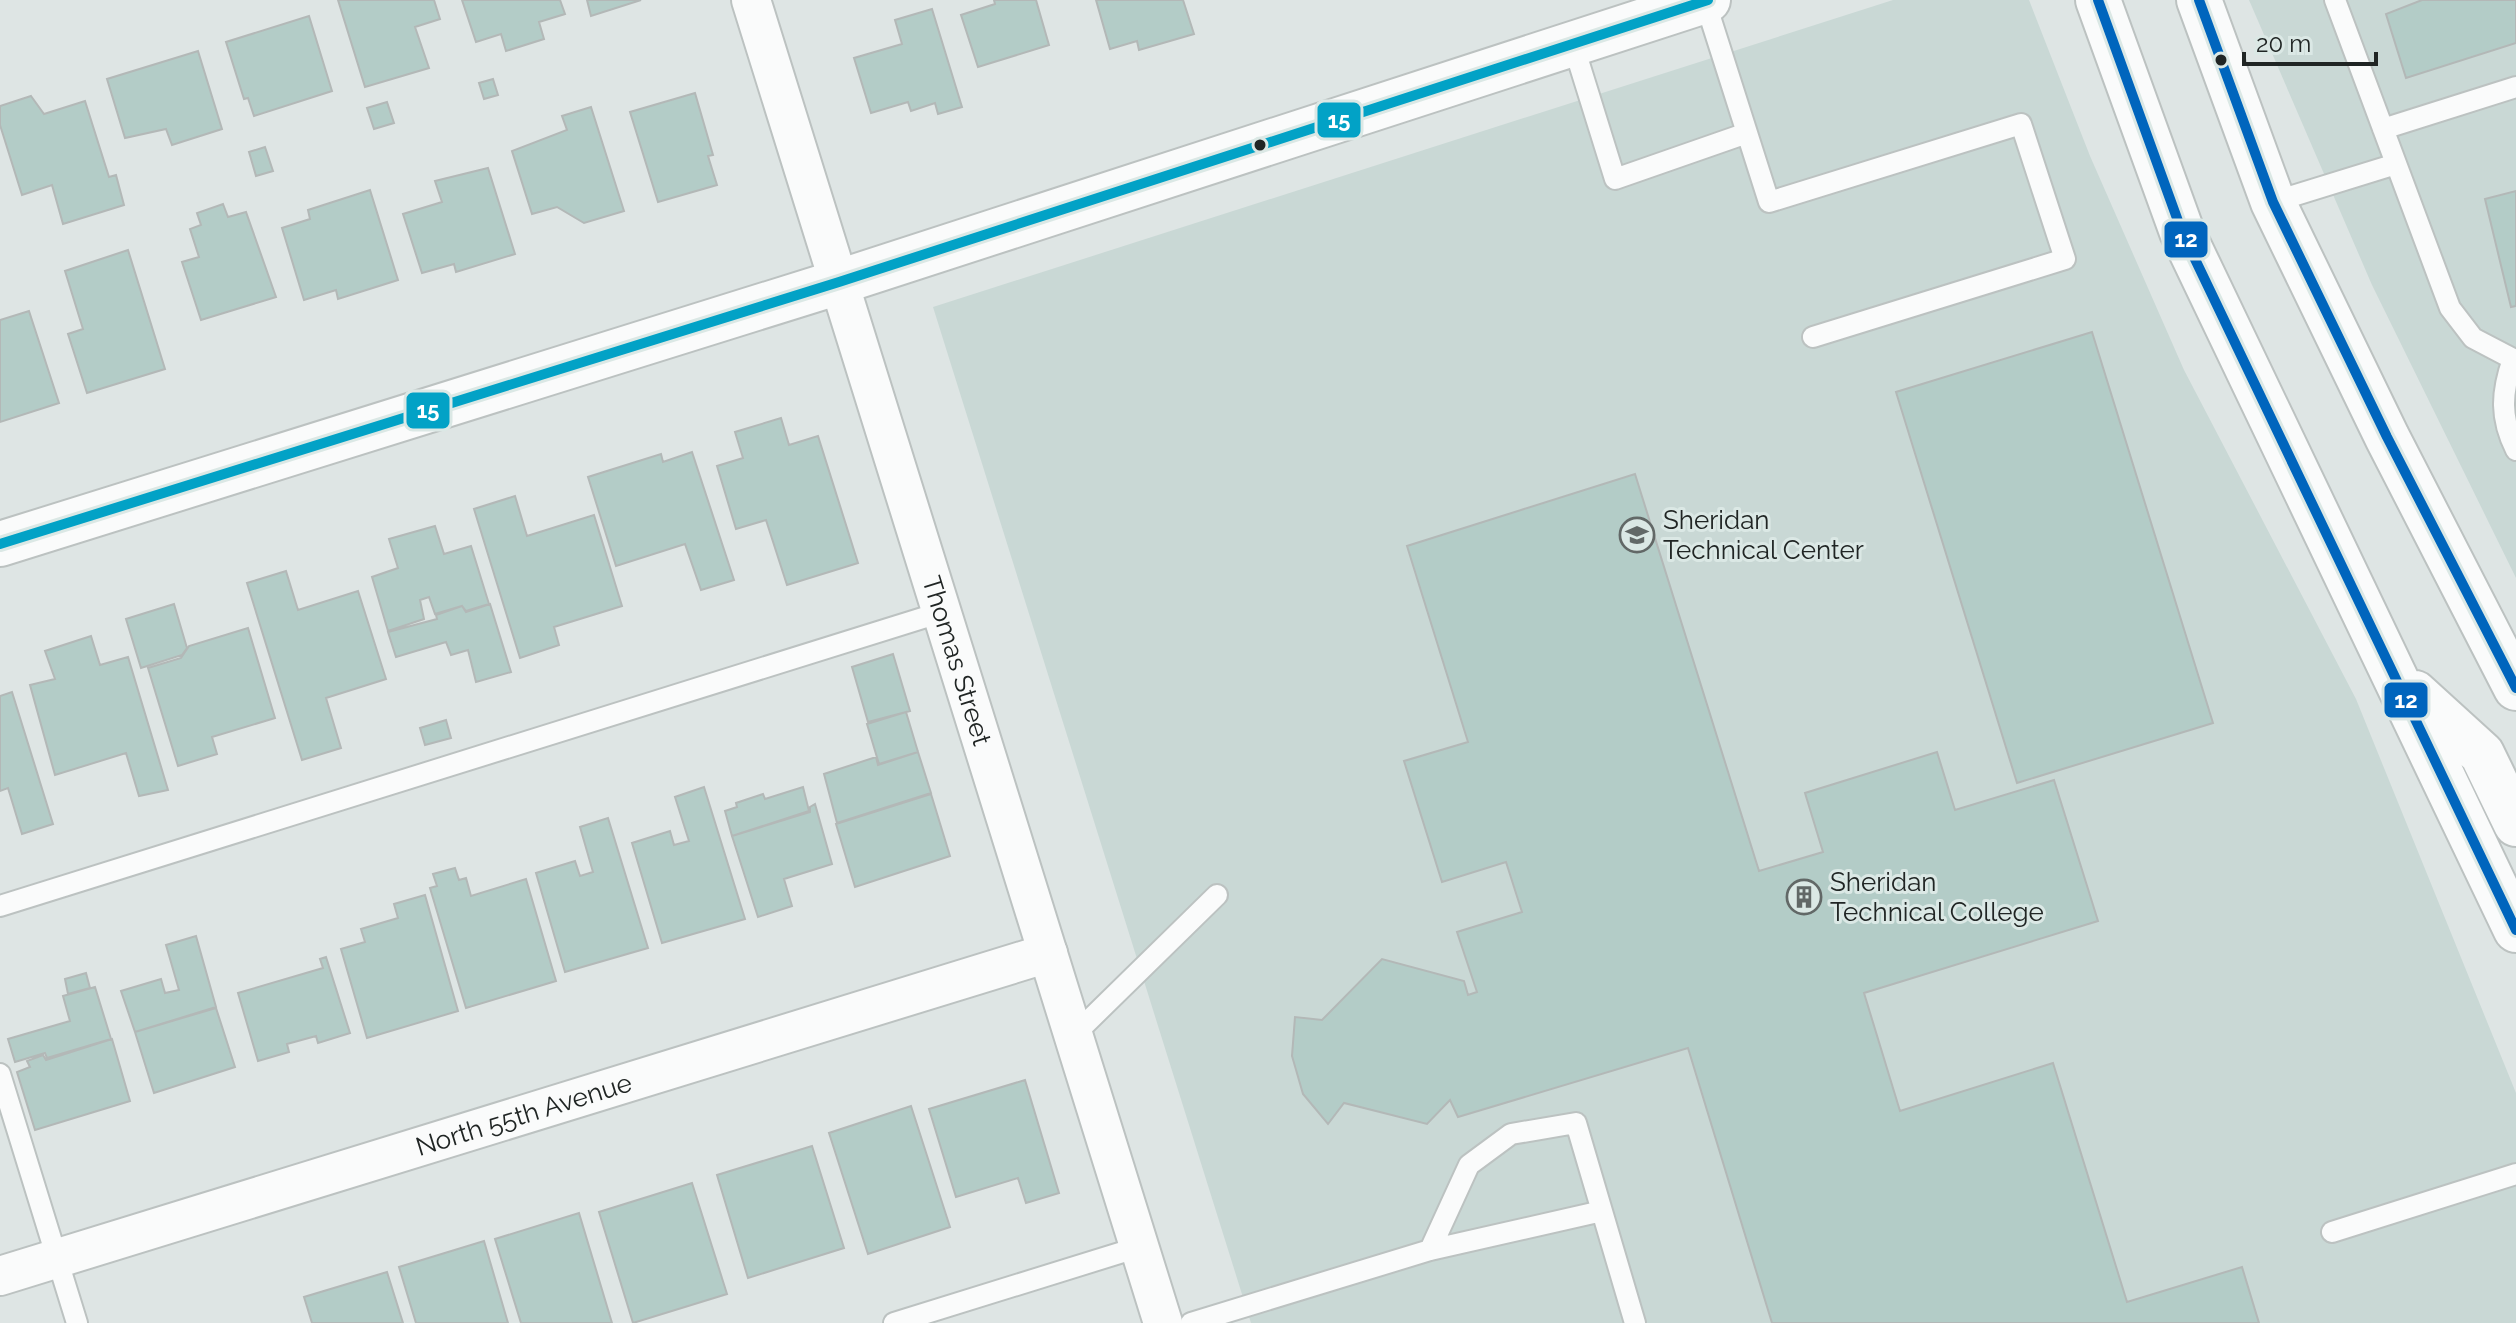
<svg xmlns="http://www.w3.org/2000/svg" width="2516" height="1323" font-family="Raleway,sans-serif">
  <rect width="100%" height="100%" fill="#dee5e4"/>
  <!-- built -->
  <path fill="#c9d8d5" d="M 1893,0 L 2029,0 L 2090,156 L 2184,370 L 2356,699 L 2516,1093 L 2516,1323 L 1251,1323 L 933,307 Z
    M 2249,0 L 2516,0 L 2516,578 L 2372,285 Z"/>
  <!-- building -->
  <path fill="#b3ccc7" stroke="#b3b8b7" stroke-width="2" d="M 338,0 L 434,0 L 440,19 L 415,27 L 429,68 L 365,87 Z
    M 462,0 L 560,0 L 565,14 L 539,22 L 544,39 L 506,51 L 501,34 L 476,42 Z
    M 587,0 L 641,0 L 591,16 Z
    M 994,0 L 1036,0 L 1049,45 L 978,67 L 961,15 L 995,4 Z
    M 1096,0 L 1183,0 L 1194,34 L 1139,50 L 1137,41 L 1110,49 Z
    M 2422,0 L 2516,0 L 2516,43 L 2406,78 L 2386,14 Z
    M 932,9 L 962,107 L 938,114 L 935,103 L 911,111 L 908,102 L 871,113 L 854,58 L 902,44 L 895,20 Z
    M 309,16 L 332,91 L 254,116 L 248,98 L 244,99 L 226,42 Z
    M 198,51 L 222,129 L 172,145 L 166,129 L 125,138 L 107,79 Z
    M 493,79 L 498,95 L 484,99 L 479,83 Z
    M 695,93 L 713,155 L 708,156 L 717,185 L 658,202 L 630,112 Z
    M 31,96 L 44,114 L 85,101 L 109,177 L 116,175 L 124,205 L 63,224 L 52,185 L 22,195 L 0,125 L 0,106 Z
    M 387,102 L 394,123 L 374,129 L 367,108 Z
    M 591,107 L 624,211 L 584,223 L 557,207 L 532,214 L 512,151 L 567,130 L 562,116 Z
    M 265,147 L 273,171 L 256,176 L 249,152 Z
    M 488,168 L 515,254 L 456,272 L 454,264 L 422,273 L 403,214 L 442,202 L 435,181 Z
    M 370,190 L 398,280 L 338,299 L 336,290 L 304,300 L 282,228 L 310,219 L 308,210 Z
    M 2516,191 L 2516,306 L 2511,307 L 2485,199 Z
    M 223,204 L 228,217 L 246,212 L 276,297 L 201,320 L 182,262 L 199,257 L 190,229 L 201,225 L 197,213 Z
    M 128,250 L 165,369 L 87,393 L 68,334 L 83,329 L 65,271 Z
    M 29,311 L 59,403 L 0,422 L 0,320 Z
    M 2092,332 L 2213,723 L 2017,783 L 1896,392 Z
    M 781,418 L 789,445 L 818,436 L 858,563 L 787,585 L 766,520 L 736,529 L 717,466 L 743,458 L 735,432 Z
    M 692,452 L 734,580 L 701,590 L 685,544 L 616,566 L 588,477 L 661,454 L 663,462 Z
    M 1635,474 L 1759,871 L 1823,852 L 1805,793 L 1937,752 L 1955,810 L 2054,780 L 2098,921 L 1864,993 L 1900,1111 L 2053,1063 L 2127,1302 L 2242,1267 L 2259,1323 L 1772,1323 L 1688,1048 L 1458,1117 L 1450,1100 L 1427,1124 L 1344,1103 L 1328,1124 L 1303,1094 L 1292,1056 L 1295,1017 L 1322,1020 L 1382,959 L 1464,981 L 1468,995 L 1477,992 L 1457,932 L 1522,912 L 1506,862 L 1442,882 L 1404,761 L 1468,742 L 1407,546 Z
    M 515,496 L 527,536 L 594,515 L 622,606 L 554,627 L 559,645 L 520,658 L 474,509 Z
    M 435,526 L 444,554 L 471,546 L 489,604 L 466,611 L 462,606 L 435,614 L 429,597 L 420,600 L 424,619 L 388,631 L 372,577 L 398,568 L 389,539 Z
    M 286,571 L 298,610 L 358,591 L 386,679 L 326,698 L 341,748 L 302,760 L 247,583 Z
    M 174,604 L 187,648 L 182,655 L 141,668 L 126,619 Z
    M 490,604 L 511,672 L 476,682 L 468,650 L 451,655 L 446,642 L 396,657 L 388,632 L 437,619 L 436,615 L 462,606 L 466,612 Z
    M 248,628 L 275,718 L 212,737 L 217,754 L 178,766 L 148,668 L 181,658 L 189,646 Z
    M 91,636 L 100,665 L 128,657 L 168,790 L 139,796 L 126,753 L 55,775 L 30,685 L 55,679 L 45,651 Z
    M 893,654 L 910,711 L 868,722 L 852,667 Z
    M 12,692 L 53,824 L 22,834 L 8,788 L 0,791 L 0,696 Z
    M 906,712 L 918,752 L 879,764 L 867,724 Z
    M 446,720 L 451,738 L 425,745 L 420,728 Z
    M 918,752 L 931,793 L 837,823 L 824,774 L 876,757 L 878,765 Z
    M 704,787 L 745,919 L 662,943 L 632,843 L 670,831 L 674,845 L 689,841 L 675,797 Z
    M 803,787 L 809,811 L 732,836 L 725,811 L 737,807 L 736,803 L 763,794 L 765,799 Z
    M 931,794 L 950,856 L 855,887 L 836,824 Z
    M 815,804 L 832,864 L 784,879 L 792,906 L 758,917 L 732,836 L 810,812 L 810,807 Z
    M 608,818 L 648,948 L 565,972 L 536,873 L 575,861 L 580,876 L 593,872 L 580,827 Z
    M 455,868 L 459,880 L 466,878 L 471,896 L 526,879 L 556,981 L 466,1008 L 430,888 L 437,886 L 433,874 Z
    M 425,895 L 458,1011 L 367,1038 L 341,949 L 365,942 L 361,929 L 398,918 L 394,904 Z
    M 196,936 L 216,1007 L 135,1032 L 121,991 L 161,979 L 165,993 L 179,990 L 166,945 Z
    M 326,957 L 350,1033 L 318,1043 L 316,1036 L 287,1044 L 289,1052 L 258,1061 L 238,993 L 323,968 L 320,959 Z
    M 86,973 L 90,988 L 68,994 L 65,979 Z
    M 95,987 L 111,1039 L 47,1058 L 45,1053 L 15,1062 L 8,1039 L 70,1021 L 63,996 Z
    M 216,1008 L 235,1067 L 154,1093 L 135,1032 Z
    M 112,1039 L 130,1101 L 35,1130 L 17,1072 L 30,1067 L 27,1061 L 43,1055 L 46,1060 Z
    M 1025,1080 L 1059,1193 L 1026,1203 L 1018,1178 L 956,1197 L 929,1109 Z
    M 911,1106 L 950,1227 L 868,1254 L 829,1133 Z
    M 812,1146 L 844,1248 L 748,1278 L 717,1175 Z
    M 692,1183 L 727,1294 L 633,1323 L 599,1212 Z
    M 579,1213 L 612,1323 L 521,1323 L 495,1239 Z
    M 484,1241 L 508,1323 L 416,1323 L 399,1267 Z
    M 387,1272 L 403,1323 L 312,1323 L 304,1297 Z"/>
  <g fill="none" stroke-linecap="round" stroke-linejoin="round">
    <!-- lane casing -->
    <g stroke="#bcc2c1" stroke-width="24">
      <path id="lane" d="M 2335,0 L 2450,308 L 2473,338 L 2513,359 C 2501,393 2500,418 2516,450
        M 1705,1 L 1769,202 L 2021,124 L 2065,259 L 1813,337
        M 1573,44 L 1615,179 L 1747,133
        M 2383,129 L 2516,87
        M 2273,202 L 2396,164
        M 0,906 L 942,612
        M 1074,1035 L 1217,895
        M 0,1074 L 77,1323
        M 2332,1232 L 2516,1174
        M 1430,1250 L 1469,1165 L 1511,1134 L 1576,1123 L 1635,1323
        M 894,1323 L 1139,1247
        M 1191,1323 L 1430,1250 L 1602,1211"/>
    </g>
    <!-- street casing -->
    <g stroke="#bcc2c1" stroke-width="42">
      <g id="street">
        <path id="s1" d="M 751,0 L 1163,1323"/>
        <path id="s2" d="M 0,1276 L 1048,953"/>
      </g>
    </g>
    <!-- secondary casing -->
    <g stroke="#bcc2c1" stroke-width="48">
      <path id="secondary" d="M 0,544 L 839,282 L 1708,0"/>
    </g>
    <!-- primary casing -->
    <g stroke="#bcc2c1" stroke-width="48">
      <path id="primary" d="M 2098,0 L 2182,232 L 2516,930
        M 2199,0 L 2273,202 L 2387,437 L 2516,688
        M 2415,693 L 2482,754 L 2516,824"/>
    </g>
    <!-- lane -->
    <use href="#lane" stroke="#fafbfb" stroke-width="20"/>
    <!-- street -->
    <use href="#street" stroke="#fafbfb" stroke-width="38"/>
    <!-- secondary -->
    <use href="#secondary" stroke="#fafbfb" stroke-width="44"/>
    <!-- primary -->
    <use href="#primary" stroke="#fafbfb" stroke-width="44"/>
    <!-- bus-1 casing -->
    <g stroke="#dbe8e5" stroke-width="16">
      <path id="bus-1" d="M 0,544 L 839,282 L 1708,0"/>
    </g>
    <!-- bus-2 casing -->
    <g stroke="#dbe8e5" stroke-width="16">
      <path id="bus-2" d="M 2098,0 L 2182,232 L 2516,930
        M 2199,0 L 2273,202 L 2387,437 L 2516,688"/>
    </g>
    <!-- bus-1 -->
    <use href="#bus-1" stroke="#02a2c6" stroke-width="10"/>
    <!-- bus-2 -->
    <use href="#bus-2" stroke="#0065bd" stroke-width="10"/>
  </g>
  <!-- icons -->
  <defs>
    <g id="school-ring" transform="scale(1.8)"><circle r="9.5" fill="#dbe8e5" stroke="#626867" stroke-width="1.5"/><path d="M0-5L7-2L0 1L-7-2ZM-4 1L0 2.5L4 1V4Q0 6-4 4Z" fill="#626867"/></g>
    <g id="building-ring" transform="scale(1.8)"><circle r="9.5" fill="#dbe8e5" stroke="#626867" stroke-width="1.5"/><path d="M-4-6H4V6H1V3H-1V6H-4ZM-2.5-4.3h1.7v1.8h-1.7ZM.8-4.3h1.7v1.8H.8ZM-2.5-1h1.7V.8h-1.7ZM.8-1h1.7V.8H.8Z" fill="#626867"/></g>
  </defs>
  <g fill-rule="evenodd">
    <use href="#school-ring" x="1637" y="535"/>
    <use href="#building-ring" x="1804" y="897"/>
  </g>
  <!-- markers -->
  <g fill="#202524" stroke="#dbe8e5" stroke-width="3">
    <circle cx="2221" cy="60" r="7"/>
    <circle cx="1260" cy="145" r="7"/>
  </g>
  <g text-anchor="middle" stroke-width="6" stroke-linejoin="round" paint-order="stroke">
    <!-- poi labels -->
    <g font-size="26" fill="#202524" stroke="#dbe8e5" text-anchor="start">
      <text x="1663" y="529">Sheridan<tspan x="1663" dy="30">Technical Center</tspan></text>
      <text x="1830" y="891">Sheridan<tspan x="1830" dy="30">Technical College</tspan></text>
    </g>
    <!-- street labels -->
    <g font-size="26" fill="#202524" stroke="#dbe8e5">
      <text dy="9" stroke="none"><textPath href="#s1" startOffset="692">Thomas Street</textPath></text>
      <text dy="9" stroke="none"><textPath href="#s2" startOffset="548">North 55th Avenue</textPath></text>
    </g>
  </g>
  <g stroke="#dbe8e5" stroke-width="3">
    <rect x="1316" y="101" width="46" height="38" rx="8" fill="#02a2c6"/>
    <rect x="2163" y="220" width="46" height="39" rx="8" fill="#0065bd"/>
    <rect x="405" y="391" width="46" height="39" rx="8" fill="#02a2c6"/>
    <rect x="2383" y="681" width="46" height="38" rx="8" fill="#0065bd"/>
  </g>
  <g font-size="22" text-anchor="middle" font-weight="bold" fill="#fff">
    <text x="1339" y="128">15</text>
    <text x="2186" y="247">12</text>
    <text x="428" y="418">15</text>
    <text x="2406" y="708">12</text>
  </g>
  <!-- scale -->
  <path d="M2244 52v12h132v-12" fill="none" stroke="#202524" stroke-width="4"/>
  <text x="2256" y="52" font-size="24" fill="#202524" stroke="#dbe8e5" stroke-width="6" paint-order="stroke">20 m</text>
</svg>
